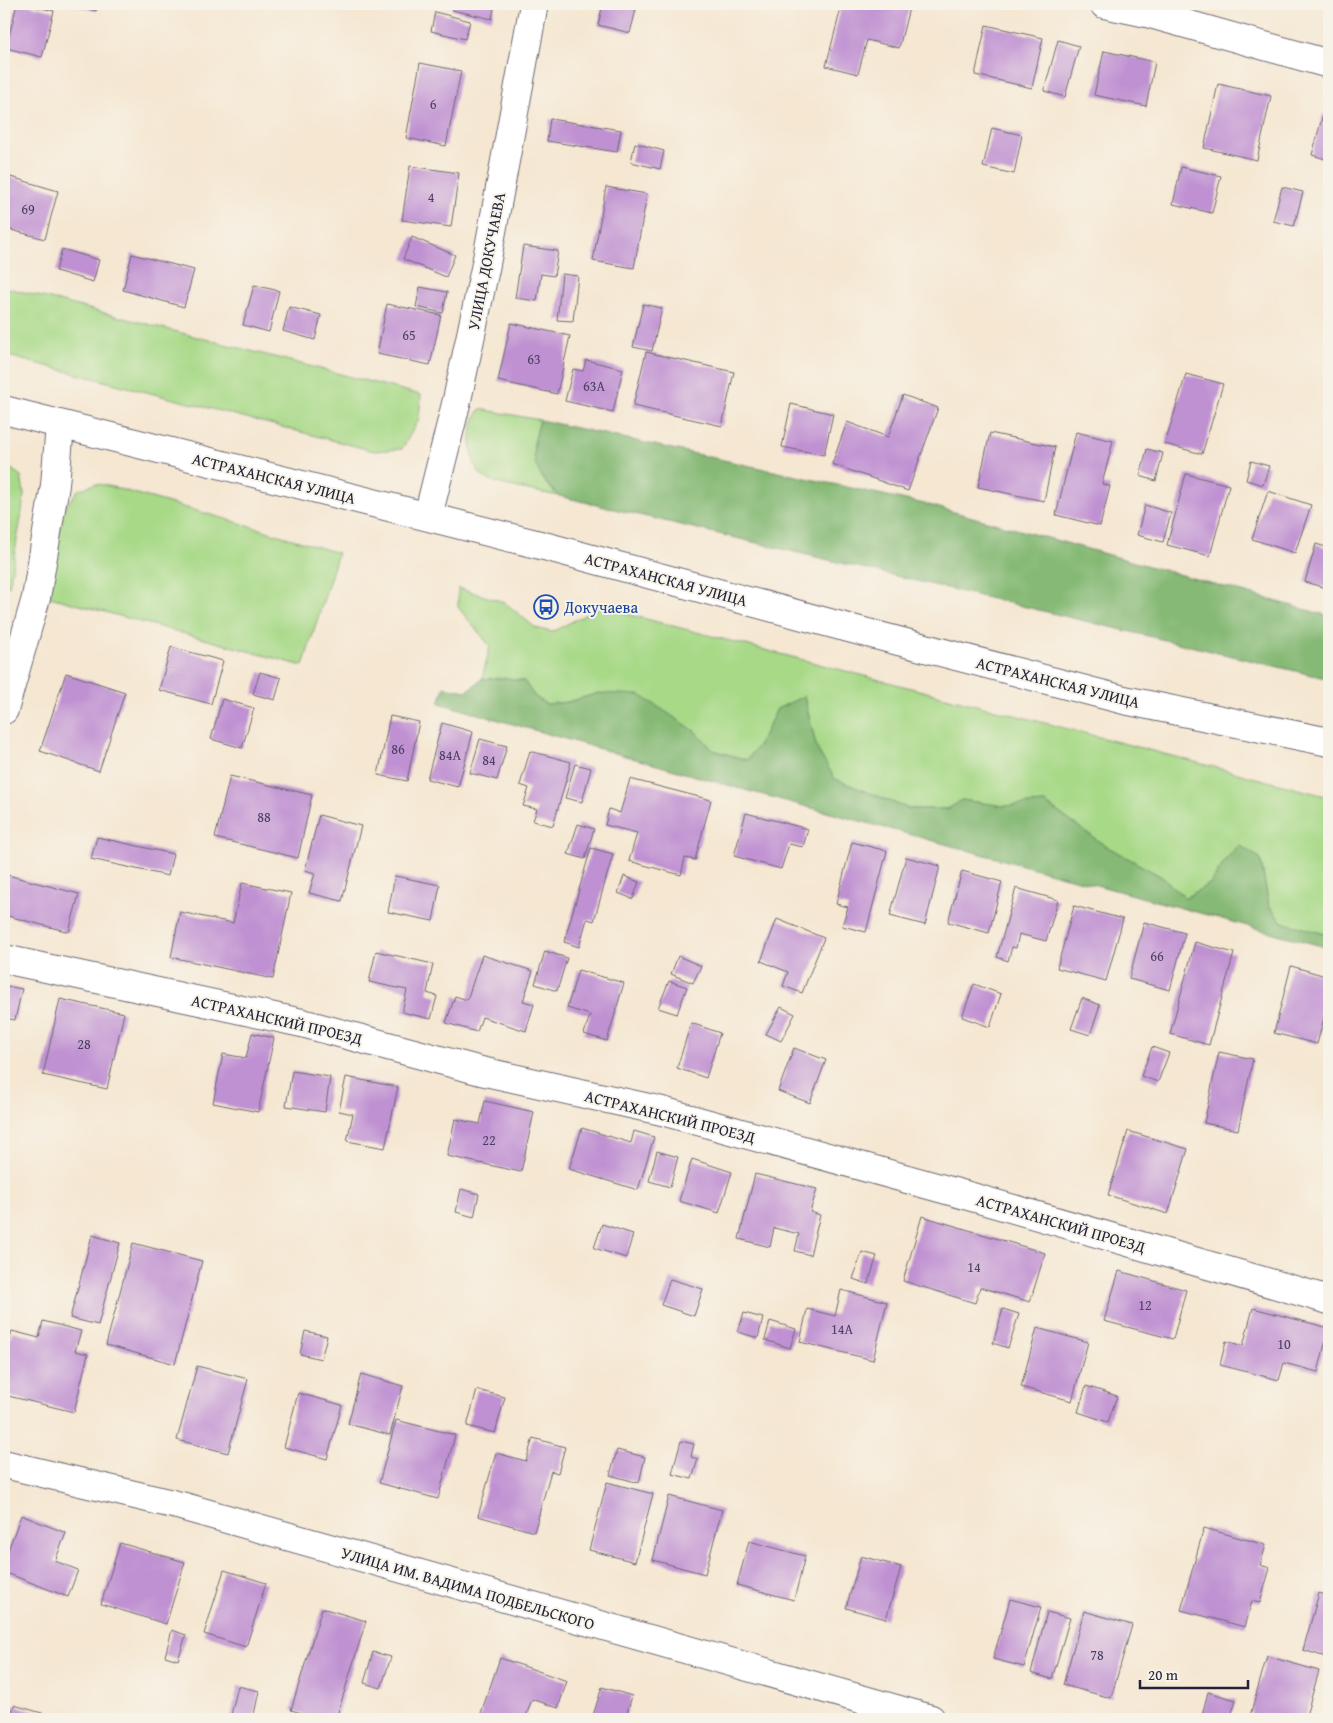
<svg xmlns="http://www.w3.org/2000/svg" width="1333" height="1723" font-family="'Gentium Book Plus',serif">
  <rect width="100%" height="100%" fill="#f7f3e8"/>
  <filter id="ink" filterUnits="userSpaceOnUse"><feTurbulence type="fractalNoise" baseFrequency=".02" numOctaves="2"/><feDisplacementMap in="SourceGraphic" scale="10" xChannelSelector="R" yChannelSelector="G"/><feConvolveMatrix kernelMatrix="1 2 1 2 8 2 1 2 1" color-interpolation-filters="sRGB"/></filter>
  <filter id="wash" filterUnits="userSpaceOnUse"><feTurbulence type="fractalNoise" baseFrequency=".0096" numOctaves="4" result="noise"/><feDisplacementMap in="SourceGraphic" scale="20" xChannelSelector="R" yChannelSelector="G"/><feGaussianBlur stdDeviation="1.12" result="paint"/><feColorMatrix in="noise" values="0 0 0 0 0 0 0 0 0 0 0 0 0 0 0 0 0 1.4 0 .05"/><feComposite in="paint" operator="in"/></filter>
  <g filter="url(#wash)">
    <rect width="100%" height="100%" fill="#f5e7d2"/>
    <!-- green -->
    <path fill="#a7d987" stroke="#647e61" d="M 4,287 L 421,395 L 419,419 L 402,449 L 374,451 L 4,355 Z
      M 480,409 L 540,420 L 533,446 L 546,484 L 559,496 C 543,493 496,485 484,477 C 470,468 469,438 473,423 C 475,418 478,413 480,409 Z
      M 4,464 L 21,476 L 24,494 L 22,512 L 9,586 L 4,584 Z
      M 95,484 L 105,485 L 240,523 L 338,553 L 303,666 L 50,597 L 62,511 L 78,490 Z
      M 458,588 L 504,602 L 536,628 L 552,632 L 600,607 L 1329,797 L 1329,935 L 1282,922 L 1269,905 L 1260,858 L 1227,858 L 1211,883 L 1185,898 L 1162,877 L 1104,845 L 1045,803 L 1003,806 L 962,800 L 948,809 L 909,809 L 835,779 L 817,749 L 804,696 L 777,709 L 760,743 L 747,760 L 713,750 L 695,731 L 599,693 L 568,702 L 546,704 L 534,696 L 524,681 L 505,678 L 482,679 L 490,646 L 458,607 Z"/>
    <!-- forest -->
    <path fill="#85b974" stroke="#546e58" d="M 540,420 L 929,505 L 1329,616 L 1329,679 L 559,496 C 530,468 530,457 540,420 Z
      M 505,678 L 524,681 L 534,696 L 546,704 L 568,702 L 599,693 L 640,695 L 695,731 L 713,750 L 747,760 L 760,743 L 777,709 L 804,696 L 817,749 L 835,779 L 909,809 L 948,809 L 962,800 L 1003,806 L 1045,803 L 1104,845 L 1162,877 L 1185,898 L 1211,883 L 1227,858 L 1239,845 L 1260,858 L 1269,905 L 1282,922 L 1329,935 L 1329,948 L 734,787 L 439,703 L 444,687 L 467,691 L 482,679 Z"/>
    <g id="blocks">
      <!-- building -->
      <path fill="#bf91d2" d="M 17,4 L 24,4 L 54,11 L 42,57 L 6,48 Z
        M 69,4 L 98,4 L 96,11 Z
        M 454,4 L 495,4 L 492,19 L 452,10 Z
        M 603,4 L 610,4 L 636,10 L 630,33 L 598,25 Z
        M 744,4 L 769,4 L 768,10 Z
        M 842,4 L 910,4 L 899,48 L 867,40 L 858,74 L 826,66 Z
        M 435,12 L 470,21 L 465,39 L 431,31 Z
        M 986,25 L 1043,38 L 1032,88 L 975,75 Z
        M 1058,40 L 1079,46 L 1065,97 L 1044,91 Z
        M 1104,51 L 1155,62 L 1146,106 L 1094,95 Z
        M 420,63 L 461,71 L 446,146 L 406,138 Z
        M 1218,84 L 1271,96 L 1257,160 L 1204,148 Z
        M 1323,114 L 1329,115 L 1329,160 L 1312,155 Z
        M 550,119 L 621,130 L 617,152 L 547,141 Z
        M 992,128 L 1022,135 L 1014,174 L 983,167 Z
        M 635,143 L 664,151 L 660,169 L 631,162 Z
        M 410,166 L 459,173 L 451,227 L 402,220 Z
        M 1181,167 L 1221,176 L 1212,213 L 1173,204 Z
        M 4,175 L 58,191 L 45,239 L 4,228 Z
        M 606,187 L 647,194 L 634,268 L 593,261 Z
        M 1282,187 L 1303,192 L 1294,226 L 1273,221 Z
        M 412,237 L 455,255 L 446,277 L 403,259 Z
        M 523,246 L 558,251 L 554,276 L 541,274 L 537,301 L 515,298 Z
        M 62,249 L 99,260 L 93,282 L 56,271 Z
        M 132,254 L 194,270 L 184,307 L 123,290 Z
        M 562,274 L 578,276 L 573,321 L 557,320 Z
        M 254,285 L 279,291 L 269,332 L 243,325 Z
        M 420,287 L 447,292 L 443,313 L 416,307 Z
        M 387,304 L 441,315 L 430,365 L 377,354 Z
        M 643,304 L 662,308 L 652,351 L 633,347 Z
        M 289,307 L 321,315 L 315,340 L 283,331 Z
        M 511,323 L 570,336 L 557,394 L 498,381 Z
        M 646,352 L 734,372 L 722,426 L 633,406 Z
        M 586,360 L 623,369 L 613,412 L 565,401 L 573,369 L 583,371 Z
        M 1186,374 L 1223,384 L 1202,454 L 1165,444 Z
        M 903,395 L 938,408 L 908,491 L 832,464 L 847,422 L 888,437 Z
        M 791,404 L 833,414 L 824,455 L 782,447 Z
        M 1076,432 L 1113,441 L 1102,484 L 1110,486 L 1100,526 L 1056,515 Z
        M 990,433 L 1055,447 L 1044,501 L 978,487 Z
        M 1147,449 L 1163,453 L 1156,481 L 1140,476 Z
        M 1251,461 L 1269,466 L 1263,485 L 1246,480 Z
        M 1186,474 L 1229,485 L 1210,556 L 1167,545 Z
        M 1268,491 L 1311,505 L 1295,553 L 1252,539 Z
        M 1145,505 L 1171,513 L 1163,542 L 1137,535 Z
        M 1316,544 L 1329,548 L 1329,589 L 1305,582 Z
        M 171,647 L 223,661 L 211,704 L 159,690 Z
        M 260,672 L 281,678 L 275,700 L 253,694 Z
        M 66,673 L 125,692 L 99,771 L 40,751 Z
        M 222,699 L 254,708 L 242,748 L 211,739 Z
        M 390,716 L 419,722 L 407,781 L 378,775 Z
        M 442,723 L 473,732 L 458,787 L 427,779 Z
        M 480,739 L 507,746 L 497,780 L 470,773 Z
        M 530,751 L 571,762 L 553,826 L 533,821 L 537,809 L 523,806 L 529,788 L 520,785 Z
        M 575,764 L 591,768 L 582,802 L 565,798 Z
        M 230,776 L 312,795 L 298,858 L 215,838 Z
        M 630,779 L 711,800 L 695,860 L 685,858 L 681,875 L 629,861 L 637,833 L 605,825 L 609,809 L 620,813 Z
        M 746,813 L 808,829 L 803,847 L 789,844 L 781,869 L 734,856 Z
        M 319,815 L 361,826 L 342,901 L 309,893 L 315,873 L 305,870 Z
        M 578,824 L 594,829 L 585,859 L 568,854 Z
        M 97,837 L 173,854 L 168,876 L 91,859 Z
        M 852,842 L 887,851 L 866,932 L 842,926 L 848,907 L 836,904 Z
        M 591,848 L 613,854 L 594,921 L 587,919 L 579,947 L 564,942 Z
        M 906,857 L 940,866 L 925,925 L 890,916 Z
        M 962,871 L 1002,882 L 989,933 L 948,922 Z
        M 4,874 L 79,894 L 69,932 L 4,915 Z
        M 395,876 L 440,885 L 433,921 L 388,912 Z
        M 624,876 L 639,882 L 633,899 L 618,893 Z
        M 242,883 L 291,893 L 273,979 L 171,957 L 180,912 L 233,923 Z
        M 1016,888 L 1058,900 L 1046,941 L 1019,934 L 1016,948 L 1012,947 L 1008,961 L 997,957 Z
        M 1074,906 L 1123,919 L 1106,981 L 1057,968 Z
        M 777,919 L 824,938 L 802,993 L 783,986 L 788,972 L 761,961 Z
        M 1144,922 L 1185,933 L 1170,990 L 1129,979 Z
        M 1195,942 L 1234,953 L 1209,1045 L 1170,1034 Z
        M 376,951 L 433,964 L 427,993 L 437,996 L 431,1019 L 402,1012 L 407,990 L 369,982 Z
        M 545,951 L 567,958 L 557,991 L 535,984 Z
        M 482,955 L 533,971 L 523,1001 L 534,1004 L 526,1031 L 482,1017 L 477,1032 L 446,1023 L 455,996 L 467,1000 Z
        M 678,956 L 701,966 L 693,983 L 671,974 Z
        M 1291,966 L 1329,977 L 1329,999 L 1317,1044 L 1274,1033 Z
        M 578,970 L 624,983 L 607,1041 L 584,1034 L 590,1015 L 567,1008 Z
        M 669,981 L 687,987 L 677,1014 L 658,1008 Z
        M 974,984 L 1001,994 L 990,1027 L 962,1017 Z
        M 6,986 L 22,989 L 15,1020 L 4,1018 L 4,997 Z
        M 1082,998 L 1100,1005 L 1090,1035 L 1071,1029 Z
        M 60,999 L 124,1013 L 107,1089 L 43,1075 Z
        M 781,1007 L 795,1014 L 781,1041 L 766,1034 Z
        M 691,1023 L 720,1033 L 706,1078 L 677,1068 Z
        M 252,1033 L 274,1038 L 258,1112 L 213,1103 L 223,1054 L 246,1058 Z
        M 1152,1047 L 1169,1053 L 1158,1082 L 1141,1076 Z
        M 794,1048 L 826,1060 L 810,1103 L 778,1091 Z
        M 1219,1052 L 1253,1059 L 1238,1130 L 1204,1123 Z
        M 292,1071 L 330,1077 L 325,1112 L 286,1106 Z
        M 346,1077 L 398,1087 L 385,1148 L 347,1141 L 353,1114 L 339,1111 Z
        M 485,1101 L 534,1112 L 521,1172 L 447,1156 L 455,1119 L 480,1124 Z
        M 582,1128 L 631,1143 L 634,1131 L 654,1137 L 638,1190 L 569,1169 Z
        M 1128,1131 L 1188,1149 L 1168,1214 L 1108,1195 Z
        M 657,1151 L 678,1157 L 670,1187 L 649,1181 Z
        M 692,1159 L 732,1172 L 719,1213 L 679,1201 Z
        M 755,1174 L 817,1189 L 810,1212 L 820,1215 L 810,1255 L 795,1251 L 799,1234 L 774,1228 L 770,1247 L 739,1239 Z
        M 461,1189 L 479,1194 L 474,1217 L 456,1212 Z
        M 922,1216 L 1045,1253 L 1030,1302 L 980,1287 L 975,1303 L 903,1281 Z
        M 602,1224 L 633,1234 L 626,1258 L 594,1248 Z
        M 92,1235 L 120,1243 L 98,1325 L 70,1318 Z
        M 133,1243 L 202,1261 L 175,1364 L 106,1345 Z
        M 862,1252 L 877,1256 L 868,1284 L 853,1279 Z
        M 1119,1271 L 1186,1290 L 1173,1339 L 1104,1321 Z
        M 670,1279 L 703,1289 L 694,1316 L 661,1305 Z
        M 841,1290 L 887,1302 L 873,1360 L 800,1342 L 807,1309 L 835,1316 Z
        M 1253,1308 L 1329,1328 L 1318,1372 L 1284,1363 L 1279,1380 L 1220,1365 L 1226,1341 L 1243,1346 Z
        M 1003,1309 L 1019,1314 L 1008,1348 L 993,1343 Z
        M 744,1313 L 763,1318 L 758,1338 L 738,1332 Z
        M 43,1321 L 81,1331 L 75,1351 L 88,1354 L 74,1412 L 4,1395 L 4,1365 L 12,1331 L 39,1338 Z
        M 770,1321 L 796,1329 L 790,1348 L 765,1340 Z
        M 1037,1328 L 1088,1342 L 1072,1401 L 1021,1387 Z
        M 305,1331 L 327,1336 L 321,1359 L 300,1354 Z
        M 197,1366 L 248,1379 L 228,1453 L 177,1440 Z
        M 361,1374 L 403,1386 L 390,1435 L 348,1424 Z
        M 1086,1386 L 1117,1396 L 1108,1422 L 1078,1412 Z
        M 477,1390 L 505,1397 L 495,1433 L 467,1426 Z
        M 298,1393 L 342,1405 L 327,1459 L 284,1447 Z
        M 396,1420 L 455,1435 L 438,1499 L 379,1483 Z
        M 533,1438 L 565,1447 L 558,1473 L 551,1471 L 534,1532 L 478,1516 L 496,1453 L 526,1461 Z
        M 681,1441 L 694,1444 L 691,1457 L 698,1459 L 692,1479 L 672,1474 Z
        M 617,1450 L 645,1457 L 639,1483 L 610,1475 Z
        M 607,1482 L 653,1494 L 635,1562 L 589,1550 Z
        M 669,1496 L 722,1510 L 705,1574 L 653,1560 Z
        M 21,1515 L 66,1533 L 55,1561 L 78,1570 L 68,1597 L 4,1572 L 4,1561 Z
        M 1204,1528 L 1266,1545 L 1260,1565 L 1270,1568 L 1260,1603 L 1252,1601 L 1245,1627 L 1181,1610 Z
        M 749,1541 L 805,1556 L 794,1600 L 737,1585 Z
        M 120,1543 L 185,1562 L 166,1624 L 101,1604 Z
        M 861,1556 L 901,1567 L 886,1619 L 846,1608 Z
        M 224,1570 L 266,1583 L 246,1647 L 204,1634 Z
        M 1319,1593 L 1329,1596 L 1329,1658 L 1303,1650 Z
        M 1010,1599 L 1041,1607 L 1024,1667 L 993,1659 Z
        M 322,1608 L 366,1621 L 336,1719 L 322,1719 L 291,1710 Z
        M 1084,1611 L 1132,1625 L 1111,1698 L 1063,1685 Z
        M 1047,1612 L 1070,1618 L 1052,1679 L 1031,1673 Z
        M 172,1630 L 186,1635 L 178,1660 L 165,1656 Z
        M 373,1652 L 391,1657 L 381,1688 L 364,1683 Z
        M 1267,1656 L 1319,1671 L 1305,1719 L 1249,1719 Z
        M 500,1658 L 567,1681 L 558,1708 L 532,1699 L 525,1719 L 479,1719 Z
        M 238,1686 L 259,1691 L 253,1719 L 230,1719 Z
        M 602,1687 L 632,1696 L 625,1719 L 592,1719 Z
        M 1208,1692 L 1236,1700 L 1230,1719 L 1201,1719 Z
        M 14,1705 L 63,1719 L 10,1719 Z"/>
    </g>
  </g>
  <g filter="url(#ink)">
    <use href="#blocks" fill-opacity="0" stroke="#6c6770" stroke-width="1"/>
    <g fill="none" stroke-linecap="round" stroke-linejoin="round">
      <!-- minor casing -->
      <g stroke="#6c6770" stroke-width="30">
        <path id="minor" d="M 1104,4 L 1147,13 L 1329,64
          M 428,516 L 457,400 L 486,264 L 534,4
          M 4,710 L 36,598 L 55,485 L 60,425
          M 4,959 L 302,1023 L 481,1071 L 662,1111 L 972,1197 L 1329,1300
          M 4,1464 L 181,1506 L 931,1719"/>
      </g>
      <!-- major casing -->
      <g stroke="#6c6770" stroke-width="30">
        <path id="major" d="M 4,410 L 548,547 L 837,625 L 1124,700 L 1329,742"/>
      </g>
      <!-- minor -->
      <use href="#minor" stroke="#fff" stroke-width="28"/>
      <!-- major -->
      <use href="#major" stroke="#fff" stroke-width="28"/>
    </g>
  </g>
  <!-- icons -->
  <defs>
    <g id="bus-ring" transform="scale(1.25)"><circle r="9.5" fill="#f7f3e8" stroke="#1a4fb4" stroke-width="1.5"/><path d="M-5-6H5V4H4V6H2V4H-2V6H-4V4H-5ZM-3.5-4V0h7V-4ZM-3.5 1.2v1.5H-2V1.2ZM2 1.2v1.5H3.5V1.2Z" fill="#1a4fb4"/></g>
  </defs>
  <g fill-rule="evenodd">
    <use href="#bus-ring" x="546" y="607"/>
  </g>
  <g text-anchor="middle" stroke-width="4" stroke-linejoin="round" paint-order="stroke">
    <!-- number labels -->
    <g font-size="14" fill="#493e61">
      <text x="433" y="109">6</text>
      <text x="431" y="202">4</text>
      <text x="28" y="214">69</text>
      <text x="409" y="340">65</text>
      <text x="534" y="364">63</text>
      <text x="594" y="391">63А</text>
      <text x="398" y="754">86</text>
      <text x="450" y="760">84А</text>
      <text x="489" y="765">84</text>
      <text x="264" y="822">88</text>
      <text x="1157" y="961">66</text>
      <text x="84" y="1049">28</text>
      <text x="489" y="1145">22</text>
      <text x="974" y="1272">14</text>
      <text x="1145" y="1310">12</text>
      <text x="842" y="1334">14А</text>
      <text x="1284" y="1349">10</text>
      <text x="1097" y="1660">78</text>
    </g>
    <!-- street labels -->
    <g font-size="16" fill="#22223b" stroke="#f7f3e8">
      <text transform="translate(486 261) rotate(-79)" y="6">УЛИЦА ДОКУЧАЕВА</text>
      <text transform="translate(274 478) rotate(14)" y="6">АСТРАХАНСКАЯ УЛИЦА</text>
      <text transform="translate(666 579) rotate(15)" y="6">АСТРАХАНСКАЯ УЛИЦА</text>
      <text transform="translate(1058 682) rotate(14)" y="6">АСТРАХАНСКАЯ УЛИЦА</text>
      <text transform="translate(277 1019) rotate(13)" y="6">АСТРАХАНСКИЙ ПРОЕЗД</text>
      <text transform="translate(670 1116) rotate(14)" y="6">АСТРАХАНСКИЙ ПРОЕЗД</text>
      <text transform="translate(1061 1223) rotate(16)" y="6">АСТРАХАНСКИЙ ПРОЕЗД</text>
      <text transform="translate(468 1588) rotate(16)" y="6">УЛИЦА ИМ. ВАДИМА ПОДБЕЛЬСКОГО</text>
    </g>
    <!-- transit labels -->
    <g font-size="16" fill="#164399" stroke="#f7f3e8" text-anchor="start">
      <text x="564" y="613">Докучаева</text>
    </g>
  </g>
  <!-- margin -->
  <rect width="1333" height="1723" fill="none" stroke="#f7f3e8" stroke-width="20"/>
  <!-- scale -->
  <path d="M1140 1680v8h108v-8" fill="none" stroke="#22223b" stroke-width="2.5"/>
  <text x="1148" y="1680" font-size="15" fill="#22223b" stroke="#f7f3e8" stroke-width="4" paint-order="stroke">20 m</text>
</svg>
